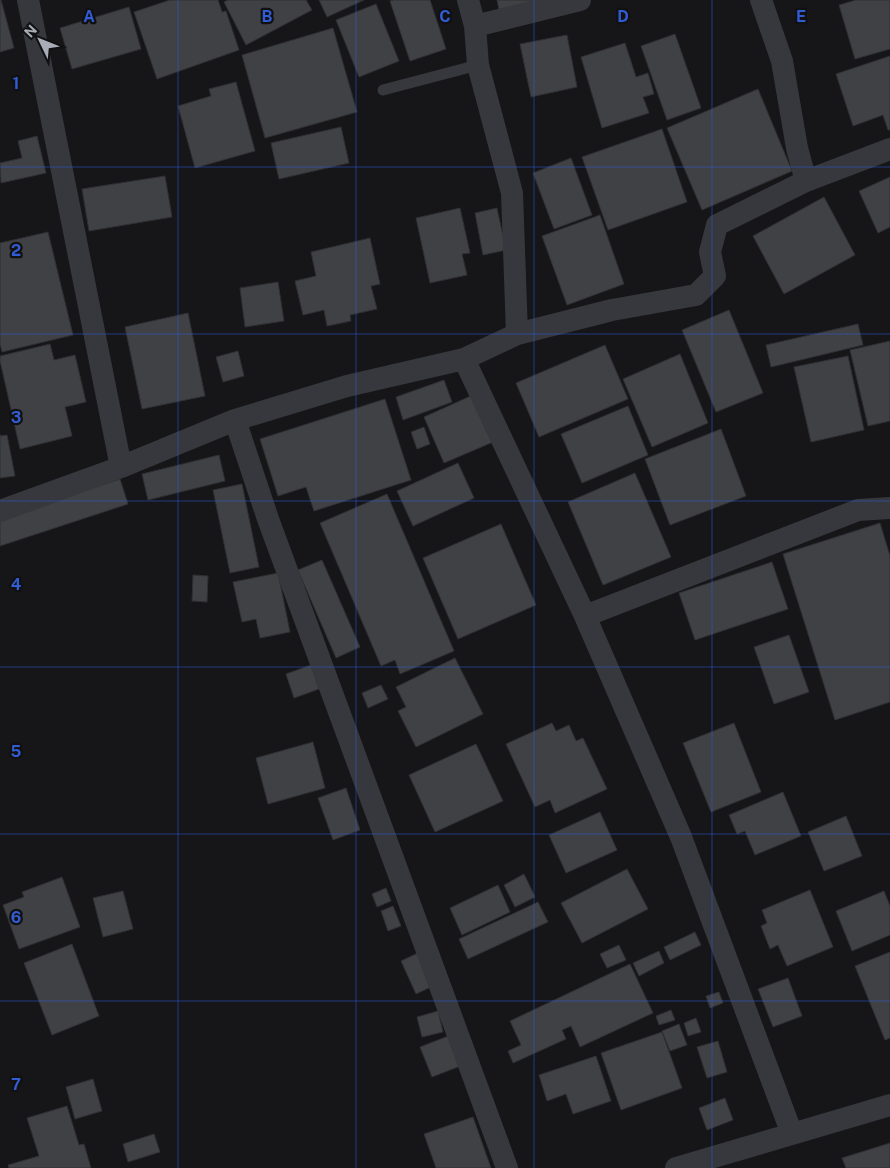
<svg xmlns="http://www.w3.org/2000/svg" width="890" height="1168" font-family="'Public Sans',sans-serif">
  <rect width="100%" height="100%" fill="#161618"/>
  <!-- building -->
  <path fill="#404145" stroke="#303034" d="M 0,0 L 1,0 L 14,48 L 0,52 Z
    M 170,0 L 218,0 L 222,12 L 226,11 L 239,50 L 157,79 L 134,12 Z
    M 228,0 L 306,0 L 312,10 L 246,45 L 224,2 Z
    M 319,0 L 364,0 L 327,17 Z
    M 394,0 L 430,0 L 446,49 L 410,61 L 390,1 Z
    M 497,0 L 541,0 L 499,10 Z
    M 856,0 L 890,0 L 890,49 L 855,59 L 839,5 Z
    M 376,4 L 399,61 L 359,77 L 336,20 Z
    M 129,7 L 141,49 L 72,69 L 60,28 Z
    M 333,28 L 357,112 L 265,138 L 242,55 Z
    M 675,34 L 701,108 L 667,120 L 641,46 Z
    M 567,35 L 577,87 L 531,97 L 520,44 Z
    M 625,43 L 636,77 L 648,73 L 654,94 L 643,97 L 649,113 L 602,128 L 581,57 Z
    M 890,56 L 890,130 L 888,130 L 883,115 L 853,126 L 836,74 Z
    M 236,82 L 255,151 L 195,168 L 178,106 L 211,96 L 209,89 Z
    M 758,89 L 792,171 L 702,210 L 667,128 Z
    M 341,127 L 349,163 L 279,179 L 271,143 Z
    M 662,129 L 687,202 L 608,230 L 582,157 Z
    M 37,136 L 46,173 L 1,183 L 0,163 L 22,158 L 18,141 Z
    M 571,158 L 592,215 L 554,229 L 533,173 Z
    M 165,176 L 172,217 L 89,231 L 82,189 Z
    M 890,177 L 890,227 L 878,233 L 859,191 Z
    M 824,197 L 855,255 L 784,294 L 753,236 Z
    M 460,208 L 470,253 L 462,254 L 467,275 L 430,283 L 416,218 Z
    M 497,208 L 506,250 L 483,255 L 475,213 Z
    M 600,215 L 624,284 L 567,305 L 542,236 Z
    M 48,232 L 73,335 L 2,352 L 0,344 L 0,243 Z
    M 370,238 L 380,284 L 371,286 L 377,309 L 350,315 L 351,321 L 327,326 L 324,310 L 303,315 L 295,281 L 316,276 L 311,252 Z
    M 278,282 L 284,321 L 245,327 L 240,288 Z
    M 729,310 L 763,393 L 716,412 L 682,330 Z
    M 188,313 L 205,396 L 142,409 L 125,327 Z
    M 858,324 L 863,345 L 771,367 L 766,345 Z
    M 890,341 L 890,421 L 868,426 L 850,350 Z
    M 50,344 L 54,360 L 75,355 L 86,402 L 65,407 L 72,436 L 20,449 L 0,361 L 0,356 Z
    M 605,345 L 628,399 L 539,437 L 516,383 Z
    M 238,351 L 244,376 L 223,382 L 216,357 Z
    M 680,354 L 708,423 L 652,447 L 623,379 Z
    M 848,356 L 864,430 L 811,442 L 794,367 Z
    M 444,380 L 452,402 L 403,420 L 396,397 Z
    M 473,395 L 493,442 L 444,463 L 424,417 Z
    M 385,399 L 411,480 L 314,511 L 306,487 L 278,496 L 260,439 Z
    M 628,406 L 648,455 L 582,483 L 561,434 Z
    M 424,427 L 430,444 L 417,449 L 411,432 Z
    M 721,429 L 746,496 L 670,525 L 645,459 Z
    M 0,434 L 0,436 L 7,435 L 15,476 L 0,478 Z
    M 219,455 L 225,481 L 148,500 L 142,474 Z
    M 458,463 L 474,498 L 413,526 L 397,491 Z
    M 635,473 L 671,557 L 603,585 L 568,502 Z
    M 120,479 L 128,504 L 0,546 L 0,518 Z
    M 242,484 L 259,567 L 230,573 L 213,490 Z
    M 387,494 L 454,651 L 400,674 L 395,660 L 381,666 L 320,523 Z
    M 880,523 L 890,556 L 890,702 L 835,720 L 783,554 Z
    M 501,524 L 536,605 L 458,639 L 423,558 Z
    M 322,560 L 360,647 L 336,658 L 298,570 Z
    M 772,562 L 788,609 L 695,640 L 679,593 Z
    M 278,573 L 290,632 L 260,638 L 256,619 L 242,622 L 233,582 Z
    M 193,575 L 208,576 L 207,602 L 192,601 Z
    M 789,635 L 809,692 L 774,704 L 754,647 Z
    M 455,658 L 483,714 L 416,747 L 398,711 L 406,707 L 396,687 Z
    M 311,665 L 319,689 L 294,698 L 286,674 Z
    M 381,685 L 388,699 L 368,708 L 362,693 Z
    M 552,723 L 556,731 L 569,725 L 576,741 L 583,738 L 607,789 L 555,813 L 550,800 L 535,807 L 506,744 Z
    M 734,723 L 761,792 L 711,812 L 683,743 Z
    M 313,742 L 325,788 L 268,804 L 256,758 Z
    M 476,744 L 503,801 L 435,832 L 409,775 Z
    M 346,788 L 360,830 L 333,840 L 318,798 Z
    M 783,792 L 801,836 L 755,855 L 745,831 L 737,834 L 729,815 Z
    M 600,812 L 617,850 L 566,873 L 549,835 Z
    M 846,816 L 862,856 L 824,871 L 808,832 Z
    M 627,869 L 648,909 L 582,943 L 561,903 Z
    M 524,874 L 535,897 L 515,907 L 504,885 Z
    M 62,877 L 80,927 L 19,949 L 3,905 L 24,897 L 22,892 Z
    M 498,885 L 510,912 L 462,935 L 450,908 Z
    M 386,888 L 391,901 L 377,907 L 372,894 Z
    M 810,890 L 833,947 L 787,966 L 778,945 L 770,949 L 761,926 L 767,923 L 762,910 Z
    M 123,891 L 133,929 L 103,937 L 93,898 Z
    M 884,891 L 890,906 L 890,935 L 852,951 L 836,911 Z
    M 538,902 L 548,922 L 468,959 L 459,939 Z
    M 393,906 L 401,926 L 388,931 L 381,911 Z
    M 695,932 L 701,945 L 670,960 L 664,947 Z
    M 72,944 L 99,1016 L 52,1035 L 24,963 Z
    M 619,945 L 626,960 L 607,968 L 600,954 Z
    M 659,951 L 664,963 L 639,976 L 633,963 Z
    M 890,952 L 890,1038 L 885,1040 L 855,966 Z
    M 418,953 L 433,986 L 416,994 L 401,961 Z
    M 630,964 L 653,1013 L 580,1047 L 571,1026 L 562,1030 L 566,1039 L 513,1063 L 508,1051 L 521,1045 L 510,1021 Z
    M 788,978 L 802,1016 L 773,1027 L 758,989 Z
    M 719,992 L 723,1003 L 710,1008 L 706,996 Z
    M 671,1010 L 675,1020 L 659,1025 L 656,1016 Z
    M 438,1011 L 443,1032 L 422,1037 L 417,1017 Z
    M 696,1018 L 701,1032 L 688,1036 L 684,1023 Z
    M 679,1024 L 687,1045 L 670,1051 L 662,1031 Z
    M 662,1032 L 682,1088 L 621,1110 L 601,1053 Z
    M 451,1035 L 463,1065 L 432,1077 L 420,1047 Z
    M 718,1041 L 727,1072 L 707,1078 L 697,1047 Z
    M 596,1056 L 611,1101 L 573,1114 L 566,1094 L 547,1101 L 539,1075 Z
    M 93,1079 L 102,1111 L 75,1119 L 66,1087 Z
    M 725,1098 L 733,1120 L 707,1130 L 699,1108 Z
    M 67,1106 L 79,1145 L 84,1144 L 91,1168 L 9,1168 L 8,1165 L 39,1156 L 27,1118 Z
    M 473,1117 L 491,1168 L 436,1168 L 424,1134 Z
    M 154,1134 L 160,1152 L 128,1162 L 123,1144 Z
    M 890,1143 L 890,1168 L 846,1168 L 842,1158 Z"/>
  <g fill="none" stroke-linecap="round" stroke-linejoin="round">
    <!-- service -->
    <path stroke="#37383d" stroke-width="11" d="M 383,90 L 478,65"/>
    <!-- minor -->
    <path stroke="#37383d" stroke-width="22" d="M 28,0 L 121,467
      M 468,0 L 475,26 L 478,65 L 512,193 L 517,334
      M 475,26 L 580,0
      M 806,181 L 890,149
      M 464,359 L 517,334 L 612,310 L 696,295 L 715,276 L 710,252 L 717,225 L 806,181 L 797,148 L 782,61 L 761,0
      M 235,420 L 268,519 L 507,1168
      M 0,511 L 121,467 L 235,420 L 347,386 L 464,359 L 585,616 L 681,837 L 792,1134 L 676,1168
      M 585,616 L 858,510 L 890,508
      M 792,1134 L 890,1105"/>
  </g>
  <!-- grid -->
  <path fill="none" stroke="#325cd3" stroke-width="1" stroke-opacity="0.55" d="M 178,0 L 178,1168M 356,0 L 356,1168M 534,0 L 534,1168M 712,0 L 712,1168M 0,167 L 890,167M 0,334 L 890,334M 0,501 L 890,501M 0,667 L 890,667M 0,834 L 890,834M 0,1001 L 890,1001"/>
  <g font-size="16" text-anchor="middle" font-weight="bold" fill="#325cd3" stroke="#111113" stroke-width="4.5" stroke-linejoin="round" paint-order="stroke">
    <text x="89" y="22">A</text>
    <text x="267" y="22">B</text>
    <text x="445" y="22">C</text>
    <text x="623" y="22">D</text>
    <text x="801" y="22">E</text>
    <text x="16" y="89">1</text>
    <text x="16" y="256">2</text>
    <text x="16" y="423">3</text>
    <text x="16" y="590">4</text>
    <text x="16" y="757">5</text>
    <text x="16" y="923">6</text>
    <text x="16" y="1090">7</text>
  </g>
  <!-- north arrow -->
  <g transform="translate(40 40) rotate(313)" stroke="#111113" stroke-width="4" paint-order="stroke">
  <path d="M0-4L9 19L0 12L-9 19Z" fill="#a8adb8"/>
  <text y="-8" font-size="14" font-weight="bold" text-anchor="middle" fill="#a8adb8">N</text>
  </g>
</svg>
